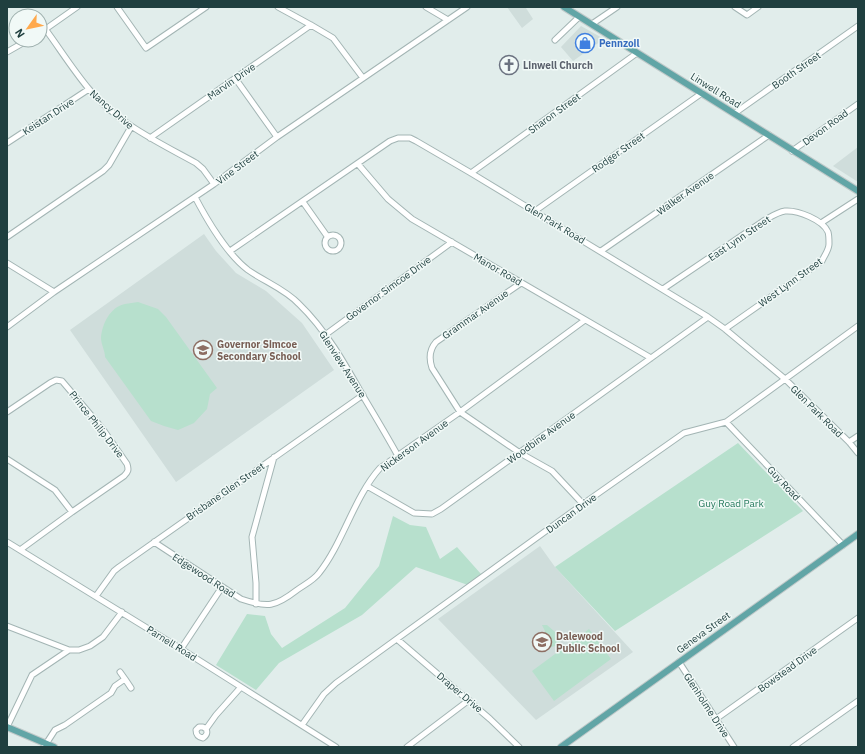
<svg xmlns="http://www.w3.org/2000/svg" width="865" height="754" font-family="'IBM Plex Sans',sans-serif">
  <rect width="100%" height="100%" fill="#e1edeb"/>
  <!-- built -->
  <path fill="#cfdddb" d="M 507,7 L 527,7 L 526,8 L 533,19 L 522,28 Z
    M 581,26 L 604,39 L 573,61 L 561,47 Z
    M 858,147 L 858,182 L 833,166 Z
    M 204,234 L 216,251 L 236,273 L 266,291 L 302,323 L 334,370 L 176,482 L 70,330 Z
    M 540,546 L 555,567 L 633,652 L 536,720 L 438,619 Z"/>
  <!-- green -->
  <path fill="#b7e0cd" d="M 138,302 L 158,309 L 166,317 L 217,388 L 210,394 L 207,409 L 194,423 L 178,430 L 164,426 L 151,421 L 105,357 C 105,351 101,344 101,338 C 102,324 110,307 125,304 C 129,303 134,303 138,302 Z
    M 738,443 L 803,511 L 615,631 L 555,567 Z
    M 393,516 L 410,525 L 426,527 L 440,559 L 457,547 L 481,574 L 468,585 L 416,567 L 362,615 L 279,663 L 256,690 L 216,665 L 247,614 L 265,616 L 271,634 L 282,648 L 345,608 L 379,566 Z
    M 542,625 L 547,625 L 562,638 L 558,645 L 549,648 L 543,644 L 542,639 L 545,631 Z
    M 589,629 L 611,659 L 554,701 L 532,671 Z"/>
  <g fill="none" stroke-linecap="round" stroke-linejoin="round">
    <!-- minor casing -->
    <g stroke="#a3b5b4" stroke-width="7">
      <path id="minor" d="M 117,7 L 146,48 L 206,7
        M 278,7 L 311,25 L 333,38 L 363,78
        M 426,7 L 448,20
        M 735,7 L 747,15 L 758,7
        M 592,24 L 617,7
        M 46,30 C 60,49 73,70 89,89 C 117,123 158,142 196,163 L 203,169 L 214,184
        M 40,33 L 77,7
        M 555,40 L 579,17
        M 7,52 L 28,40
        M 235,78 L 277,137
        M 735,113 L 858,26
        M 150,138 L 311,25
        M 7,143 L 89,89
        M 792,151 L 858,104
        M 358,164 L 388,199 L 412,219 L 651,358
        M 471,173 L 637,53
        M 195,197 C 207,220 228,255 248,270 C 265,282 285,289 299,304 C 326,330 345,364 363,396 C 375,416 387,436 398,456
        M 303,202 L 327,236
        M 535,211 L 702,93
        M 821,223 L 858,199
        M325 243a8 8 0 1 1 16 0a8 8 0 1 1-16 0Z
        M 7,237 L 103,171 L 109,165 L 131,127
        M 230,251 L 390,141 L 398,138 L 410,138 L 416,141 L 471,173 L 708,317 L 725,329 L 785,379 L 849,442 L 858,453
        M 601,251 L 769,135
        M 7,263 L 54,292
        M 521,283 L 436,342 C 429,350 429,359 432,368 L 460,412 L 520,453 L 552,471 L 583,504
        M 663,289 L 765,220 C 772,216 778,212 785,211 C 798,210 823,220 828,232 C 829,235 829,241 829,244 C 829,250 824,256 822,261 L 725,329
        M 7,327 L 54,292 L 214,184 L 277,137 L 467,7
        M 325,335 L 452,242
        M 7,412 L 50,383 L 56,380 L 62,381 L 102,428 L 127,464 C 129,470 128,472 124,476 L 72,512 L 20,550
        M 726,422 L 843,545
        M 849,442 L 858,436
        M 7,459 L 55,490 L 72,512
        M 367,486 L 414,513 L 432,514 L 441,509 L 708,317
        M 7,542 L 181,649 L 336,747
        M 154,542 L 241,599 C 268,608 275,607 297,590 C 304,585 314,580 319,573 C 343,543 354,497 380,468 L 460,412 L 585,320
        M 96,596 L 114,571 L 119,567 L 363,395
        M 256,604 L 256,583 L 252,537 L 274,457
        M 7,626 L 69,650
        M 398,640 L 490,719 L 519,747
        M 181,649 L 222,587
        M 679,662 L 734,747
        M 120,672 L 125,679
        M 716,719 L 858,618
        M 302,725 L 324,694 L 336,683 L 583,504 L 684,433 L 726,422 L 858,326
        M 7,727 L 32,675 L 69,650 L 79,650 L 90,646 L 103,637 L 122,612
        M 206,729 L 203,727 L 199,727 L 196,730 C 196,735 198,737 203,738 C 207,735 208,733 206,729 L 216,715 L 241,687
        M 44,747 L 55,730 L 65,725 L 111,693 L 115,686 L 125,679 L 131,688
        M 407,747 L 469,700
        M 793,747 L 858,701"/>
    </g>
    <!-- major casing -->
    <g stroke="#c0c9c9" stroke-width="8">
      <path id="major" d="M 564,7 L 858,191
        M 7,727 L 54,747
        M 561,747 L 858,534"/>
    </g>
    <!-- minor -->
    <use href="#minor" stroke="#fff" stroke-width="5"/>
    <!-- major -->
    <use href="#major" stroke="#61a5a6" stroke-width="6"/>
  </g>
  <!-- icons -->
  <defs>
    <g id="shop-ring" transform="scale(1)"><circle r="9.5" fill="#f1f9f7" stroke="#3f7fe0" stroke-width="1.5"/><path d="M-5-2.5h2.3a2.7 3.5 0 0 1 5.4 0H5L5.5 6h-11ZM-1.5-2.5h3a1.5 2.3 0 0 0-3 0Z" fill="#3f7fe0"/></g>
    <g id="church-ring" transform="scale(1)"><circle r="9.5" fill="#f1f9f7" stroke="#6b7280" stroke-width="1.5"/><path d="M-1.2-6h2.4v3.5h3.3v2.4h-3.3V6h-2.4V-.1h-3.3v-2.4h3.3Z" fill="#6b7280"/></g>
    <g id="school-ring" transform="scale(1)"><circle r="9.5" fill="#f1f9f7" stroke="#8d6e63" stroke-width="1.5"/><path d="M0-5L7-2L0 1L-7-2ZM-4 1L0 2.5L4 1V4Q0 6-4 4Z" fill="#8d6e63"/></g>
  </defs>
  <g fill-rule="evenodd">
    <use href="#shop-ring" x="585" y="43"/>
    <use href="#church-ring" x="509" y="65"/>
    <use href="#school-ring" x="203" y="350"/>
    <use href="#school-ring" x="542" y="642"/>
  </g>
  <g text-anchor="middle" stroke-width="3" stroke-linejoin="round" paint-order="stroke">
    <!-- shop labels -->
    <g font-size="10" font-weight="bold" fill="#366cbe" stroke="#f1f9f7" text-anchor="start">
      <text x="599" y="47">Pennzoil</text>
    </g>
    <!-- worship labels -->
    <g font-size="10" font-weight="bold" fill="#5b616d" stroke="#f1f9f7" text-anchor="start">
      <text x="523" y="69">Linwell Church</text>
    </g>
    <!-- street labels -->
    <g font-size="10" fill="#1f3f3f" stroke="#f1f9f7">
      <text transform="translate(796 70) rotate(-35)" y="4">Booth Street</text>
      <text transform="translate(231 81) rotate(-35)" y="4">Marvin Drive</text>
      <text transform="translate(716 90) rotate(32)" y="4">Linwell Road</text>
      <text transform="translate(112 109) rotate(41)" y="4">Nancy Drive</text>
      <text transform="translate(554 113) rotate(-36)" y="4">Sharon Street</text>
      <text transform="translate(48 116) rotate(-33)" y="4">Keistan Drive</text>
      <text transform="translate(825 127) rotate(-36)" y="4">Devon Road</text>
      <text transform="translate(618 152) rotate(-35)" y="4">Rodger Street</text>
      <text transform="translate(237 167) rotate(-37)" y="4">Vine Street</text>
      <text transform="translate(685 193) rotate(-35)" y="4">Walker Avenue</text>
      <text transform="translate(555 223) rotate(31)" y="4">Glen Park Road</text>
      <text transform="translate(739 238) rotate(-34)" y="4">East Lynn Street</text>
      <text transform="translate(498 269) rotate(30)" y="4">Manor Road</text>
      <text transform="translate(790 282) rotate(-36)" y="4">West Lynn Street</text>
      <text transform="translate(388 288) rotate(-36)" y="4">Governor Simcoe Drive</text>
      <text transform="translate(475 314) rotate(-35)" y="4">Grammar Avenue</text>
      <text transform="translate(343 364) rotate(57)" y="4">Glenview Avenue</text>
      <text transform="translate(817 411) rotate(45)" y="4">Glen Park Road</text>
      <text transform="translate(97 424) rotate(52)" y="4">Prince Philip Drive</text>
      <text transform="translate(541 437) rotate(-36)" y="4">Woodbine Avenue</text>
      <text transform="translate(414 445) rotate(-36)" y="4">Nickerson Avenue</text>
      <text transform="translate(784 483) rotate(47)" y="4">Guy Road</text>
      <text transform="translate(225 491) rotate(-35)" y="4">Brisbane Glen Street</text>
      <text transform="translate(571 513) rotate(-36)" y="4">Duncan Drive</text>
      <text transform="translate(204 575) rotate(33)" y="4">Edgewood Road</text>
      <text transform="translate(703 632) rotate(-36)" y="4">Geneva Street</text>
      <text transform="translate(172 643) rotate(32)" y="4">Parnell Road</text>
      <text transform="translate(787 669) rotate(-36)" y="4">Bowstead Drive</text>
      <text transform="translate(460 692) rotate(40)" y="4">Draper Drive</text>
      <text transform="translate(707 705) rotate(57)" y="4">Glenholme Drive</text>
    </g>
    <!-- education labels -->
    <g font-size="10" font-weight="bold" fill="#785e54" stroke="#f1f9f7" text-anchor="start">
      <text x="217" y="348">Governor Simcoe<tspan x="217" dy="12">Secondary School</tspan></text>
      <text x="556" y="640">Dalewood<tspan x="556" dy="12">Public School</tspan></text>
    </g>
    <!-- park labels -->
    <g font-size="10" fill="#267a5d" stroke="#f1f9f7">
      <text x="731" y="507">Guy Road Park</text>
    </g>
  </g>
  <!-- border -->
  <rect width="865" height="754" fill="none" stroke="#1f3f3f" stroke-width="16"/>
  <!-- north arrow -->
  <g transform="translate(28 28) rotate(237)"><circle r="19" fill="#f1f9f7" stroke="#9dafad"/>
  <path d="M0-3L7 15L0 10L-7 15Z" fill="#ffa94d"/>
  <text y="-6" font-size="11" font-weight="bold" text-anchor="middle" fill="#1f3f3f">N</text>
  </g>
</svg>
